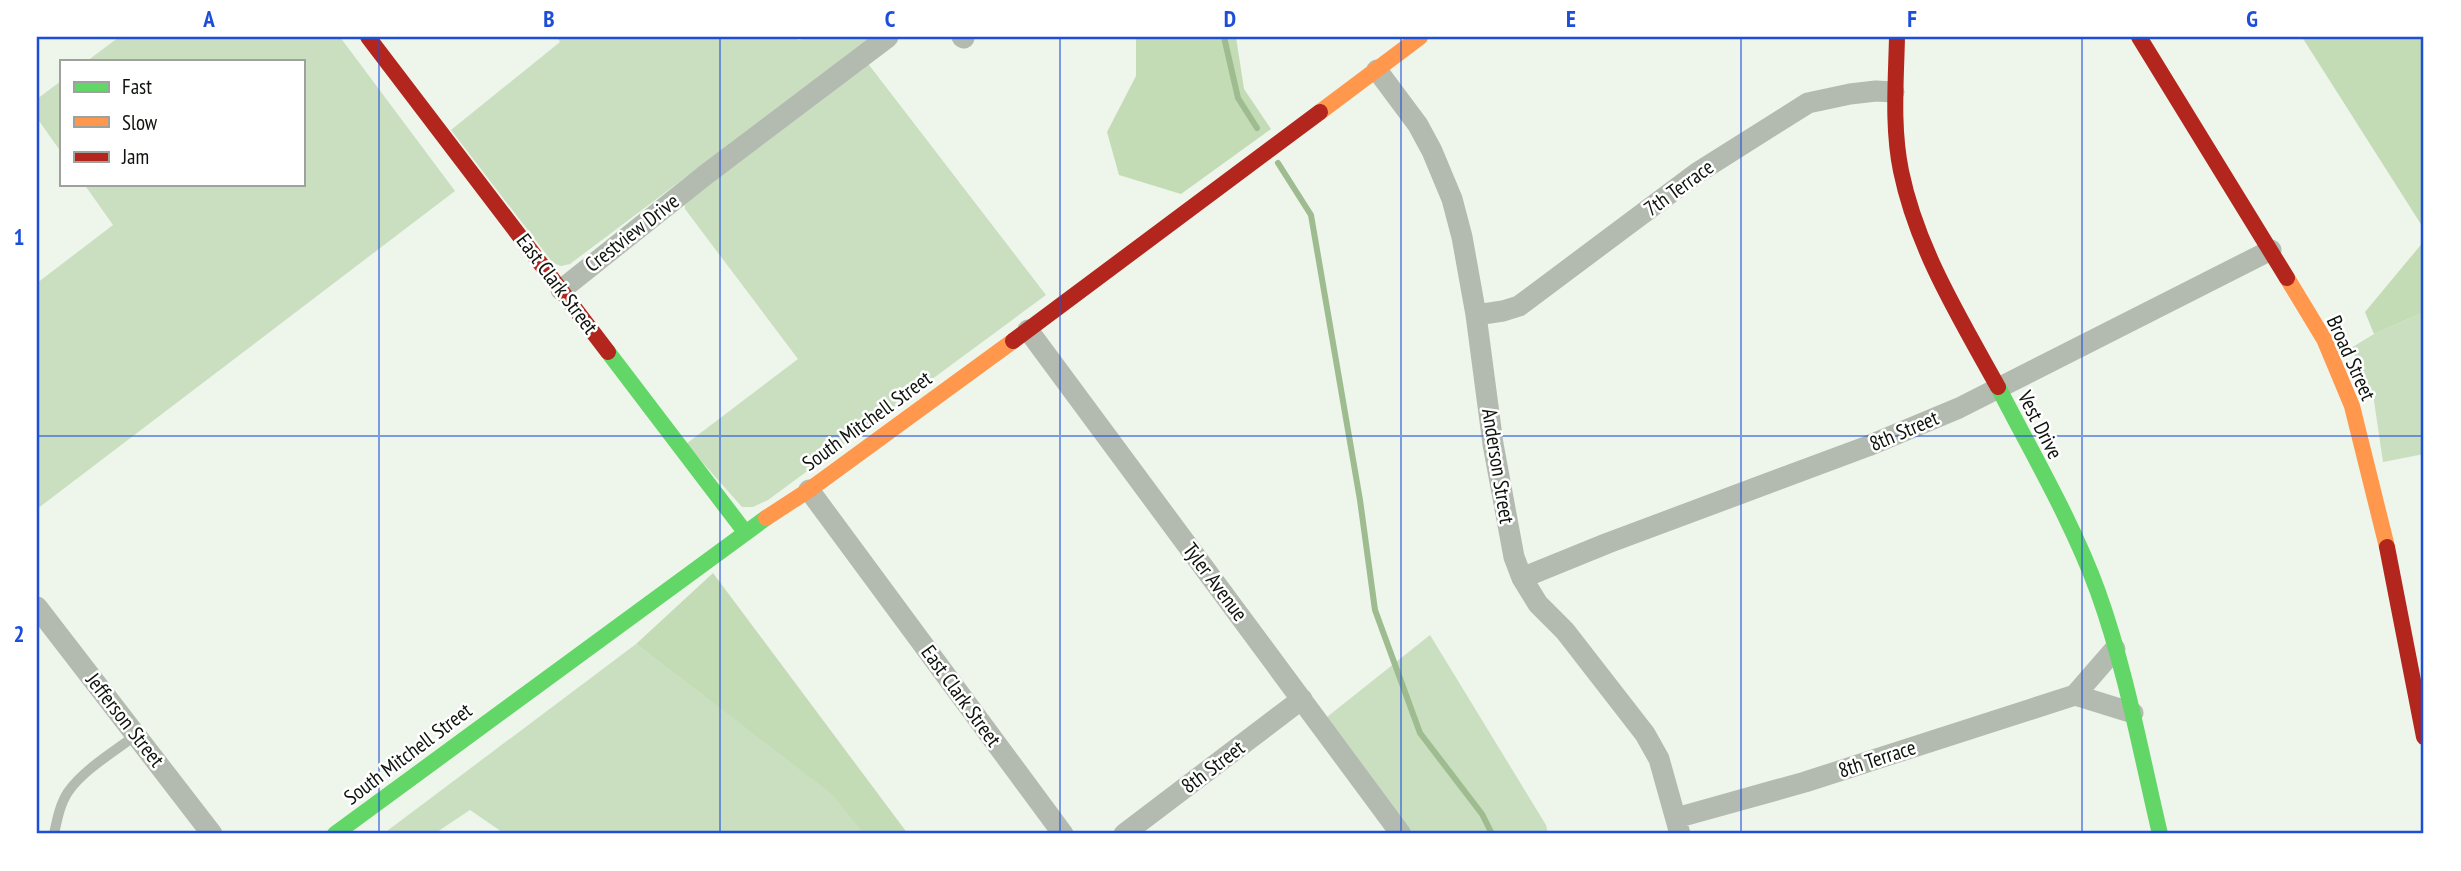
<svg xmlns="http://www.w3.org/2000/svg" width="2461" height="871" font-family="'PT Sans Narrow',sans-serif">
  <rect width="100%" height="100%" fill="#eef5eb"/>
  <!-- green -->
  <path fill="#cadfc0" d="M 119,37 L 340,37 L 455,191 L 37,509 L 37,283 L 113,225 L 84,184 L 303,184 L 303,61 L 87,61 Z
    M 557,37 L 794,37 L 798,40 L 815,37 L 872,37 L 570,264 L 561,266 L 553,263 L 451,130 L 560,42 Z
    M 866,61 L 1046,295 L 768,500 L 753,507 L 742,507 L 686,444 L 798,359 L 685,209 L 684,199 Z
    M 61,81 L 61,152 L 37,118 L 37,99 Z
    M 2424,312 L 2424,454 L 2383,462 L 2373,394 L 2351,348 L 2374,334 Z
    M 1430,635 L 1546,825 L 1548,834 L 1414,834 L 1327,717 Z
    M 636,644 L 834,795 L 863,834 L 505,834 L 470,810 L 434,834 L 383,834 Z"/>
  <!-- forest -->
  <path fill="#c3dcb6" d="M 1136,37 L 1236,37 L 1244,89 L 1271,129 L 1181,194 L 1119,175 L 1107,132 L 1136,76 Z
    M 2302,37 L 2424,37 L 2424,229 Z
    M 2424,241 L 2424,312 L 2374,334 L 2365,312 Z
    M 713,573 L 908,834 L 863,834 L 833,795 L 636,644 Z"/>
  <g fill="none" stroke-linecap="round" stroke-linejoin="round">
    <!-- stream -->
    <path stroke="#9ebc90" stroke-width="6" d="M 1224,37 L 1238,98 L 1257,128
      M 1278,163 L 1311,215 L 1360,500 L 1375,610 L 1420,733 L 1482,814 L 1492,834"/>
    <!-- lane -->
    <path stroke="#b3bab0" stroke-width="10" d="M 54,834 C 57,820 60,804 68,792 C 83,770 115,751 136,735"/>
    <!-- street -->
    <path stroke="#b3bab0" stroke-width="21" d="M 962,37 L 964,38
      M 1377,70 L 1418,125 L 1432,151 L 1452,199 L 1462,237 L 1476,315 L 1493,444 L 1514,557 L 1522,578 L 1538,604 L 1565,631 L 1645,734 L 1659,759 L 1680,834
      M 561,290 L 704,176 L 888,37
      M 1476,315 L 1503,311 L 1519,306 L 1697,173 L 1808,103 L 1850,94 L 1876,91 L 1894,92
      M 1028,330 L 1401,834
      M 809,490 L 1063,834
      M 1522,578 L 1608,543 L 1868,446 L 1959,408 L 2271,250
      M 37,607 L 212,834
      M 2075,695 L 2133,713
      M 1676,818 L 1805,782 L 2075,695 L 2115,649
      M 1124,834 L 1302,699"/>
    <!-- fast -->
    <path stroke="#63d668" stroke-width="16" d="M 608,352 L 745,532
      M 1998,387 C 2032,453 2073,523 2098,592 C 2126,670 2141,754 2160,834
      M 335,834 L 766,518"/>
    <!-- slow -->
    <path stroke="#ff974d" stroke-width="16" d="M 1320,112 L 1420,37
      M 2287,278 L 2324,339 L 2352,406 L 2387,547
      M 766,518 L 809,490 L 1013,341"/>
    <!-- jam -->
    <path stroke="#b3261e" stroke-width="16" d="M 368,37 L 608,352
      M 1897,37 C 1896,82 1892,127 1901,171 C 1917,249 1960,318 1998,387
      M 2139,37 L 2287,278
      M 1013,341 L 1320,112
      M 2387,547 L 2424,737"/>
  </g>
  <!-- grid -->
  <path fill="none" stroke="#1d4ed8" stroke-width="2" stroke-opacity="0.55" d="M 379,37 L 379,834M 720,37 L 720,834M 1060,37 L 1060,834M 1401,37 L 1401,834M 1741,37 L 1741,834M 2082,37 L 2082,834M 37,436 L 2424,436"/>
  <g text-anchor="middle" stroke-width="5" stroke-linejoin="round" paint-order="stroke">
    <!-- street labels -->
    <g font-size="21" fill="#0f130d" stroke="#fff">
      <text transform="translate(1679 188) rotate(-36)" y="7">7th Terrace</text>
      <text transform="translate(632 233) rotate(-38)" y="7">Crestview Drive</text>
      <text transform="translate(557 284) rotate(53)" y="7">East Clark Street</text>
      <text transform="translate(2351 358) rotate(66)" y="7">Broad Street</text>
      <text transform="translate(867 421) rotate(-36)" y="7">South Mitchell Street</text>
      <text transform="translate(2040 425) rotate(63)" y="7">Vest Drive</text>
      <text transform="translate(1904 431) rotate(-23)" y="7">8th Street</text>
      <text transform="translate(1498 466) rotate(81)" y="7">Anderson Street</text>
      <text transform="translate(1215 582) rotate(53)" y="7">Tyler Avenue</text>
      <text transform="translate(961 696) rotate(54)" y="7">East Clark Street</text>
      <text transform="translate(125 720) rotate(52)" y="7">Jefferson Street</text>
      <text transform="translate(408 754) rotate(-37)" y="7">South Mitchell Street</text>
      <text transform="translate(1877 759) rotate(-18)" y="7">8th Terrace</text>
      <text transform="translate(1213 767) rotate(-37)" y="7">8th Street</text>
    </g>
  </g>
  <!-- border -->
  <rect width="2461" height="871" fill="none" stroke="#ffffff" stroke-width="77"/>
  <!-- legend -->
  <rect x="60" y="60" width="245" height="126" fill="#ffffff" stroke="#9fa19e" stroke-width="2"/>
  <rect x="74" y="82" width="35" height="10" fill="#63d668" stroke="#9fa19e" stroke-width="2"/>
  <text x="122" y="94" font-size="21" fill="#0f130d">Fast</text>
  <rect x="74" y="117" width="35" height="10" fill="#ff974d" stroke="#9fa19e" stroke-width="2"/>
  <text x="122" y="130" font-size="21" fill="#0f130d">Slow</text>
  <rect x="74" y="152" width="35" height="10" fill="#b3261e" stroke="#9fa19e" stroke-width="2"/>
  <text x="122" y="164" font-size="21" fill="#0f130d">Jam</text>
  <rect x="38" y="38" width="2384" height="794" fill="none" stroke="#1d4ed8" stroke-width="2.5"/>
  <g font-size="23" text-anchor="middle" font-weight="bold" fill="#1d4ed8">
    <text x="209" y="27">A</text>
    <text x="549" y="27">B</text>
    <text x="890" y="27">C</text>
    <text x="1230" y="27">D</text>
    <text x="1571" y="27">E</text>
    <text x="1912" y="27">F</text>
    <text x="2252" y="27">G</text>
    <text x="19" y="245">1</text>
    <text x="19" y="642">2</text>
  </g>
</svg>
